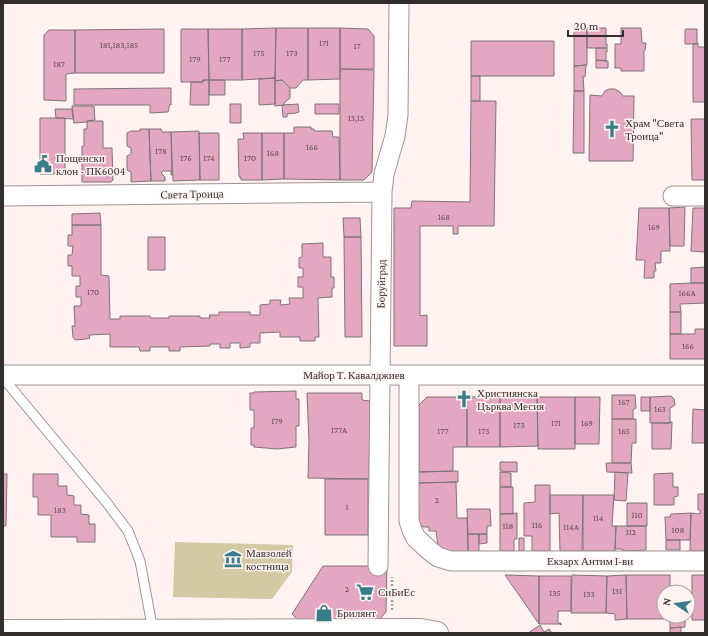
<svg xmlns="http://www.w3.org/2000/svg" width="708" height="636" font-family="'Crimson Pro',serif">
  <rect width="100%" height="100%" fill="#fff2f1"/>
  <!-- green -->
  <path fill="#d3caa4" d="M 175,542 L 293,545 L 292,572 L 272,599 L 173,597 Z"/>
  <!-- building -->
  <path fill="#e4a7c1" stroke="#7e7478" d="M 276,28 L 308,28 L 308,80 L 303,80 L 296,88 L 290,88 L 282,80 L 275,81 Z
    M 276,28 L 275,78 L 242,80 L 242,29 Z
    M 308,28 L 340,28 L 340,79 L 308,80 Z
    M 340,28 L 368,29 L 374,36 L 374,69 L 340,69 Z
    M 574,28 L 587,28 L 587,65 L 574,66 Z
    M 587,28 L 606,28 L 606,44 L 607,44 L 607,48 L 587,48 Z
    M 621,28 L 641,28 L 642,43 L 646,43 L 645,50 L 644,50 L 644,71 L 621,71 L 621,68 L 615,68 L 615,44 L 621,44 Z
    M 164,29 L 164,73 L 75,73 L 75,30 Z
    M 181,29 L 208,29 L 209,80 L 203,80 L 203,82 L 181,82 Z
    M 208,29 L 242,29 L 242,80 L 209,80 Z
    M 685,29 L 697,29 L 697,44 L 685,44 Z
    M 49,30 L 75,30 L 75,73 L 66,74 L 66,101 L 44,100 L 44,35 Z
    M 471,41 L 554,41 L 554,76 L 471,76 Z
    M 698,43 L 698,47 L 705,47 L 705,102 L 693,102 L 693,44 Z
    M 596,48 L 607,48 L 607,52 L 606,52 L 606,61 L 596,60 Z
    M 596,60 L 608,61 L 608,68 L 596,68 Z
    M 586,65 L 585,77 L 583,76 L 584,91 L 574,91 L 574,66 Z
    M 340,69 L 374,70 L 372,172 L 364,180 L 340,180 Z
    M 471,76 L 480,76 L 480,101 L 471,101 Z
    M 275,78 L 275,104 L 259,105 L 259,79 Z
    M 203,80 L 209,80 L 209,105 L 190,105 L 191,82 L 203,82 Z
    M 209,80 L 225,80 L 225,95 L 209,95 Z
    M 282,80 L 290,88 L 290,98 L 284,103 L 284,105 L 275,106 L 275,81 Z
    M 171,88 L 171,105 L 170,104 L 168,112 L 150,113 L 150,105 L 74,105 L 74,89 Z
    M 609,89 L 615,89 L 620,92 L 623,96 L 634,96 L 633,161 L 589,161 L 590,95 L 602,96 L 605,91 Z
    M 574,91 L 584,91 L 584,153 L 573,153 Z
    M 471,101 L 496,101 L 494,226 L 458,226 L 458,234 L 453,234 L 453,226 L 420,226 L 420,316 L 427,315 L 427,346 L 394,346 L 394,208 L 411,208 L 412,201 L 470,202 Z
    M 230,104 L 241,104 L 241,123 L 230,123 Z
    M 298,104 L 299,112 L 296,113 L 287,114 L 287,117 L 283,117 L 282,105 Z
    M 315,104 L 339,104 L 339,114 L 315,114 Z
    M 72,106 L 94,106 L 95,120 L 87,121 L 87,122 L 74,123 Z
    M 55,109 L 72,109 L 73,119 L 56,118 Z
    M 40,118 L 65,118 L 65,174 L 40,174 Z
    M 691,119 L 705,119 L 705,180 L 692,180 Z
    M 87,121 L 103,121 L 103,148 L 112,148 L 113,180 L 111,182 L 82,182 L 82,146 L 84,146 L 84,129 L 87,129 Z
    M 294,127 L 311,127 L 311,129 L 314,129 L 314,131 L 332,131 L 333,137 L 339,137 L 340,180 L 284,179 L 284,133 L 294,133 Z
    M 140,129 L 149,129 L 151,181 L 131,182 L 131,172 L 127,170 L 127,156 L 131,154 L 131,148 L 127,146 L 127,133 L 131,131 L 140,131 Z
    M 149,129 L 161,129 L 162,132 L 171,132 L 172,175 L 171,175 L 171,171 L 163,171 L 161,173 L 165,177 L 165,181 L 151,181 Z
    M 199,131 L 200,180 L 173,181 L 171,132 Z
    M 199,133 L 219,133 L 219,180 L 200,180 Z
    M 243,133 L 262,133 L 262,180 L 241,180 L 241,177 L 239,177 L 238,139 L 244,139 Z
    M 262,133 L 284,133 L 284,179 L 262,180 Z
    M 685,207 L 684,246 L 670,246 L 669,208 Z
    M 639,208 L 669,208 L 670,251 L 661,251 L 661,263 L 655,263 L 656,271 L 654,271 L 654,278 L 644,278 L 645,260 L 636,260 Z
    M 693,208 L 705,208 L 705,252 L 691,251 Z
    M 100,213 L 101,225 L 72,225 L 72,214 Z
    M 343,218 L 360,218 L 361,237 L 344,237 Z
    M 72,225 L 101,225 L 101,275 L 109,276 L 110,319 L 120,319 L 120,316 L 150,316 L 150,318 L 169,318 L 169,316 L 200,316 L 200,318 L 210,318 L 209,315 L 219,315 L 219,312 L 250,312 L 250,315 L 260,315 L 260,305 L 270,304 L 270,300 L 281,300 L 280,305 L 290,304 L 289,298 L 303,298 L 303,287 L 298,287 L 298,277 L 303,277 L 303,268 L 299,268 L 299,258 L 302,257 L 302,244 L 323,243 L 323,257 L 331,257 L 331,277 L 334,277 L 334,288 L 332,288 L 332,297 L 318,298 L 319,337 L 315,337 L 315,341 L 300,341 L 300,337 L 280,337 L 280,332 L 260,333 L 260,343 L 250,343 L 250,347 L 240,348 L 240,343 L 230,343 L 230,348 L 220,348 L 220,344 L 210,344 L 210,346 L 180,347 L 180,351 L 169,351 L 169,347 L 150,347 L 150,351 L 140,351 L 139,347 L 110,347 L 110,334 L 89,335 L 90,338 L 86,339 L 75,340 L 73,337 L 72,326 L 75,326 L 74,306 L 81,306 L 81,297 L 76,297 L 76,286 L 80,286 L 80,276 L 72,276 L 72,266 L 68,266 L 68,255 L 72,255 L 73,246 L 68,246 L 68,235 L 72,235 Z
    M 148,237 L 165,237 L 165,270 L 148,270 Z
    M 344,237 L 361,237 L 362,337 L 345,337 Z
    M 705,267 L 705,283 L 691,283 L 691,268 Z
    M 691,283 L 705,283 L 705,303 L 680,304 L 681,312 L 670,312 L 670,284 Z
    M 670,312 L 681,312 L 681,334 L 670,334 Z
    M 695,329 L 705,329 L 705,359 L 670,359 L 670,334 L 695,334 Z
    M 296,391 L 296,399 L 299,399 L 299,426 L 296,426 L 296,447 L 277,449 L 254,447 L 254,445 L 251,445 L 251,428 L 254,428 L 254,410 L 250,410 L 250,393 L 254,393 L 254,392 Z
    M 307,393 L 362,393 L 362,400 L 370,401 L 369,479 L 308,478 L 309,441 Z
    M 612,395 L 635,395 L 636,408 L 633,410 L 633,419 L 612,419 Z
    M 671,396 L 674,399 L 675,405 L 672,407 L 670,408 L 670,423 L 650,423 L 650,397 Z
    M 427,397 L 467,397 L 467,447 L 453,447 L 453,471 L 419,472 L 419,405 Z
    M 467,397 L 500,397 L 500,447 L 467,447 Z
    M 500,397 L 537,397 L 538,446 L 500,447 Z
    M 537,397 L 575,397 L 575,449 L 538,449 Z
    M 575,397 L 600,397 L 599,444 L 575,444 Z
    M 641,397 L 650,397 L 650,411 L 641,411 Z
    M 693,409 L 705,410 L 705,443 L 692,443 Z
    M 612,419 L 636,419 L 636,443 L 632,443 L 631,463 L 612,463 Z
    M 669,422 L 672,422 L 671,449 L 652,449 L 652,423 L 670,423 Z
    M 500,462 L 517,462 L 517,472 L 500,471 Z
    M 606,463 L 631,463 L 632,473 L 607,472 Z
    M 458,471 L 458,482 L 418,483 L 418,472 Z
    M 500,472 L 511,473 L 511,487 L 500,487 Z
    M 615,472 L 628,473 L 626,501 L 614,500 Z
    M 673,473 L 673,487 L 678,487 L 678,496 L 674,497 L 674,505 L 654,505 L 654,474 Z
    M 3,474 L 7,474 L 6,526 L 3,526 Z
    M 33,474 L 58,474 L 58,486 L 67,486 L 67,495 L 74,496 L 74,505 L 81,505 L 81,514 L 89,515 L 89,524 L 95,524 L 95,542 L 77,542 L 77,537 L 51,537 L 51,515 L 38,515 L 38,497 L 33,497 Z
    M 325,479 L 368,479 L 368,535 L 325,535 Z
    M 456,482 L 457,518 L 467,518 L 468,552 L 444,552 L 438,546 L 436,531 L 429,531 L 429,527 L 423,527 L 419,523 L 418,483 Z
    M 535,485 L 550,485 L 550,551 L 532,551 L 532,536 L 524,536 L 524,503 L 535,502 Z
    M 500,487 L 513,487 L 513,514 L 500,514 Z
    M 698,494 L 705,494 L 705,551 L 690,551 L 691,513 L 700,514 L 700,510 L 698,510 Z
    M 550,495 L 583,495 L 582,551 L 560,551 L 559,513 L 550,514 Z
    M 583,495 L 614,495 L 612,526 L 616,526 L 615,551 L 583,551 Z
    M 627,503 L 647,503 L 647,526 L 627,526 Z
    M 467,509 L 490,509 L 491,526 L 487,526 L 487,534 L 468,534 Z
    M 517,513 L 517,539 L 514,539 L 514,551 L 500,551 L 500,514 Z
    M 691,513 L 690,540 L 666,540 L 665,517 L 670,517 L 671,514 Z
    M 616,526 L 646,526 L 646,550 L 623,551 L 623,549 L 615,549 Z
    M 468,534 L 479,534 L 479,551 L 468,552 Z
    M 479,534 L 487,534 L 487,543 L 479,544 Z
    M 519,538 L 524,538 L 524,551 L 519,551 Z
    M 666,540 L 680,540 L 680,550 L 666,550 Z
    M 323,566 L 387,566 L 386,612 L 379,620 L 298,620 L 292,614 Z
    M 505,575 L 539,576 L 539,624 Z
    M 572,575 L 607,576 L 606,613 L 571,613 Z
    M 626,575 L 627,619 L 615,620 L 615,614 L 606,613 L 607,576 Z
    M 626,575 L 670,575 L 670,592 L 664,592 L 664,616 L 670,616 L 670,619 L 627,619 Z
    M 692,575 L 705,575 L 705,620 L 692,620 Z
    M 539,576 L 571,576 L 571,611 L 558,611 L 558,623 L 561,623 L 561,625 L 561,624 L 539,624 Z
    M 670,616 L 685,616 L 685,627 L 670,628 Z
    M 540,625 L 544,632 L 549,629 L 552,633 L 528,633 Z
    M 681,627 L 681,633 L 670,633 L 670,628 Z"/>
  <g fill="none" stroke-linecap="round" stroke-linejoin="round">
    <!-- service casing -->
    <g stroke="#a09493" stroke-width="11">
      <path id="service" d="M 3,378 L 107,503 L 128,531 L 140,561 L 153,631"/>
    </g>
    <!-- minor casing -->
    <g stroke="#a09493" stroke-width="21">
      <path id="minor" d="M 3,196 L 382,192
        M 673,196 L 705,196
        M 3,375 L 705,375
        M 409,375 L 409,521 L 412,530 L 416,538 L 430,551 L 438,557 L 451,561 L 705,561
        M 378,566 L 382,192 L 384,174 L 395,136 L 398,115 L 399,3"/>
    </g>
    <!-- tertiary casing -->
    <g stroke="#a09493" stroke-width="24">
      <path id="tertiary" d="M 3,631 L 421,630 L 437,633"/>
    </g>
    <!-- path -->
    <path stroke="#a79e9d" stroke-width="2.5" stroke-dasharray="2 2" stroke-linecap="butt" d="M 392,610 L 392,577"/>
    <!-- service -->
    <use href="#service" stroke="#fff" stroke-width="9"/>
    <!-- minor -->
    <use href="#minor" stroke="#fff" stroke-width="19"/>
    <!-- tertiary -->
    <use href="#tertiary" stroke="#fff" stroke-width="22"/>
  </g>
  <!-- icons -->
  <defs>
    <g id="church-bare" transform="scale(1.38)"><path d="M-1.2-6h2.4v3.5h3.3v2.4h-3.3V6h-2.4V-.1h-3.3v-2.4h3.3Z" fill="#387d8a" stroke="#fff2f1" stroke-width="2.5" paint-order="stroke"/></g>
    <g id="civic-bare" transform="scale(1.38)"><path d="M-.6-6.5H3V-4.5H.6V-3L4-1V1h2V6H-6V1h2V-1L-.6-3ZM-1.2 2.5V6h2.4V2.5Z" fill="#387d8a" stroke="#fff2f1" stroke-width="2.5" paint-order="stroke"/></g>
    <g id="museum-bare" transform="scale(1.38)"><path d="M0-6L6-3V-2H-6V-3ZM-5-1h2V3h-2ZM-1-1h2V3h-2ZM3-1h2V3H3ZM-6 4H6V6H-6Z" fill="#387d8a" stroke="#fff2f1" stroke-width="2.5" paint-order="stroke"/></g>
    <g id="supermarket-bare" transform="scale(1.38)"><path d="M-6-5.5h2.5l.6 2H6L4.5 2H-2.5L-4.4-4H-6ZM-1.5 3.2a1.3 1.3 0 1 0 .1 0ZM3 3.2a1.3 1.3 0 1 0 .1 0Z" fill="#387d8a" stroke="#fff2f1" stroke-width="2.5" paint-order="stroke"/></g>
    <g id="shop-bare" transform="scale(1.38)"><path d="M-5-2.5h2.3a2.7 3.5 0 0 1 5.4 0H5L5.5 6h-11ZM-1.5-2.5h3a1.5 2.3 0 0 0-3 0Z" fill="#387d8a" stroke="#fff2f1" stroke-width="2.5" paint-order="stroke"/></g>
  </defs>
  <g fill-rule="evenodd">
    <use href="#church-bare" x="612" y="129"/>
    <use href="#civic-bare" x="43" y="164"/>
    <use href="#church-bare" x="464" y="399"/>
    <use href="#museum-bare" x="233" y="559"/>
    <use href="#supermarket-bare" x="365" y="592"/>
    <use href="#shop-bare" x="324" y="613"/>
  </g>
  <g text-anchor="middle" stroke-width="3" stroke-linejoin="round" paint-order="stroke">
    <!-- number labels -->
    <g font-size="9" fill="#5f4c53">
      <text x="324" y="46">171</text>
      <text x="119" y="48">181,183,185</text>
      <text x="357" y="49">17</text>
      <text x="259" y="56">175</text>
      <text x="292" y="56">173</text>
      <text x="195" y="62">179</text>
      <text x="225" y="62">177</text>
      <text x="59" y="67">187</text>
      <text x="356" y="121">13,15</text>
      <text x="312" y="150">166</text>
      <text x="161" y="154">178</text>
      <text x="273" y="156">168</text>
      <text x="186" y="161">176</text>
      <text x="209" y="161">174</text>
      <text x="250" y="161">170</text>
      <text x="444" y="220">168</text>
      <text x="654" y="230">169</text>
      <text x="93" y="295">170</text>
      <text x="687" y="296">166A</text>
      <text x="688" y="349">166</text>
      <text x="624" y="405">167</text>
      <text x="660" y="412">163</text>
      <text x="277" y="424">179</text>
      <text x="556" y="426">171</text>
      <text x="587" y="426">169</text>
      <text x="519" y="428">173</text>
      <text x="339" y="433">177A</text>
      <text x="443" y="434">177</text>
      <text x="484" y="434">175</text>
      <text x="624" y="434">165</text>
      <text x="437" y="503">2</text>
      <text x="347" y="510">1</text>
      <text x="60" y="513">183</text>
      <text x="637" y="518">110</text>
      <text x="598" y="521">114</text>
      <text x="537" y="528">116</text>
      <text x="508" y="529">118</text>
      <text x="571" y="530">114A</text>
      <text x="678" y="533">108</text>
      <text x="631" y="535">112</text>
      <text x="347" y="592">2</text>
      <text x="617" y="594">131</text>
      <text x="555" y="596">135</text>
      <text x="589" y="597">133</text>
    </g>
    <!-- poi labels -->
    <g font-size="11" fill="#332e2e" stroke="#fff2f1" text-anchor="start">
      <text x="625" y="127">Храм "Света<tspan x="625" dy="13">Троица"</tspan></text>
      <text x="56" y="162">Пощенски<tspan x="56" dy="13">клон - ПК6004</tspan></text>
      <text x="477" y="397">Християнска<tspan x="477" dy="13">Църква Месия</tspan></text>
      <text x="246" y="557">Мавзолей<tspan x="246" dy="13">костница</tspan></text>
      <text x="378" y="596">СиБиЕс</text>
      <text x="337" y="617">Брилянт</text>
    </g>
    <!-- street labels -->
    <g font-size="11" fill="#332e2e" stroke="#fff2f1">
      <text transform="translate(192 194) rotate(-1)" y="4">Света Троица</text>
      <text transform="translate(381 284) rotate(-89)" y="4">Боруйград</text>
      <text x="354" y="379">Майор Т. Кавалджиев</text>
      <text x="590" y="565">Екзарх Антим I-ви</text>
    </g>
  </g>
  <!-- border -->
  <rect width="708" height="636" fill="none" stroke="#332e2e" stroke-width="8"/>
  <!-- north arrow -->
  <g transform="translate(676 604) rotate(283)"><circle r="19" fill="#fff2f1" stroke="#ada4a3"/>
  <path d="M0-3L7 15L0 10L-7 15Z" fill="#387d8a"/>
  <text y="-6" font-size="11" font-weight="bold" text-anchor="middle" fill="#332e2e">N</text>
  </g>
  <!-- scale -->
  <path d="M568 30v6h55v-6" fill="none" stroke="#332e2e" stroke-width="2"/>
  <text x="574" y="30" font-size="12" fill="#332e2e" stroke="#fff2f1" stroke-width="3" paint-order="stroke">20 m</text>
</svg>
